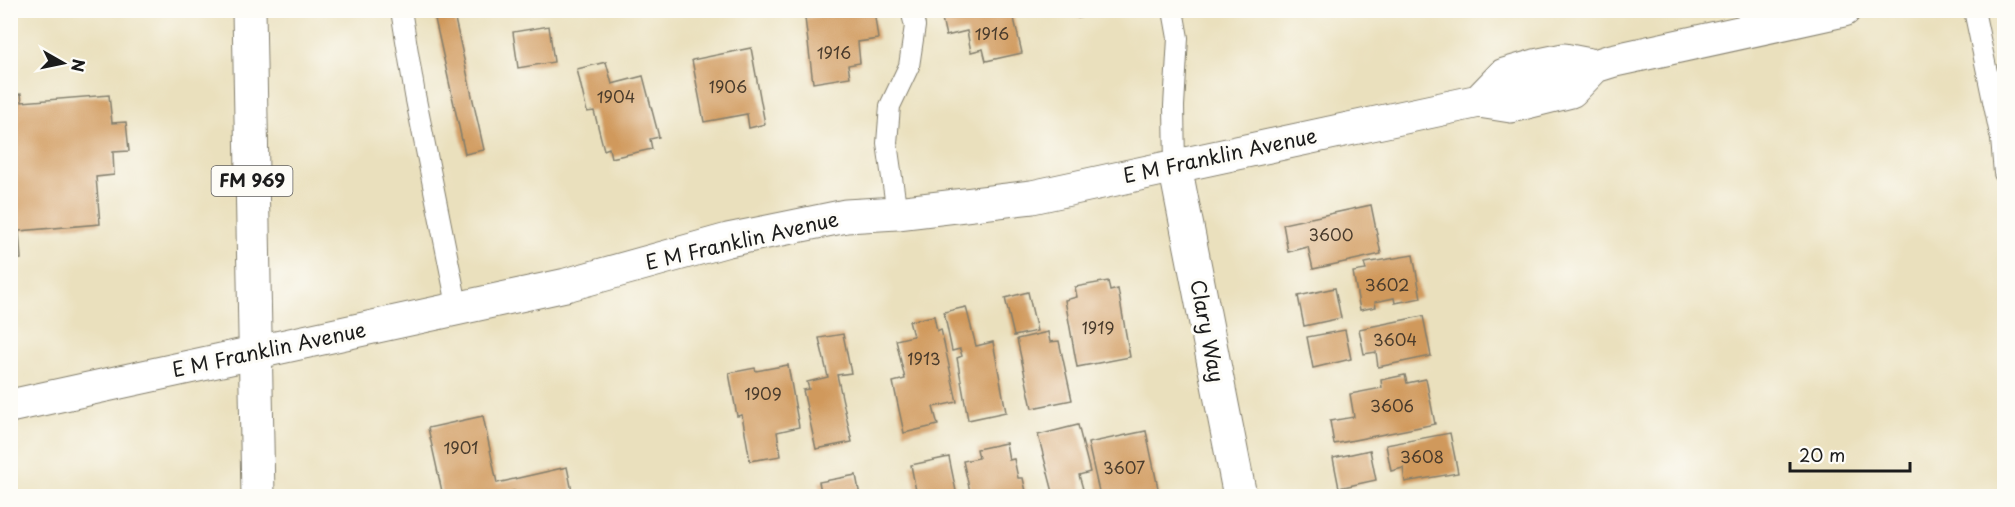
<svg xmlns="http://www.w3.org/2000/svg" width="2015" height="507" font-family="'Playpen Sans',sans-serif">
  <rect width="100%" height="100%" fill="#fdfcf7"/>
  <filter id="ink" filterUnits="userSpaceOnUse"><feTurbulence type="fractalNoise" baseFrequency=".0167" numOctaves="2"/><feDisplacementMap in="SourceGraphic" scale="12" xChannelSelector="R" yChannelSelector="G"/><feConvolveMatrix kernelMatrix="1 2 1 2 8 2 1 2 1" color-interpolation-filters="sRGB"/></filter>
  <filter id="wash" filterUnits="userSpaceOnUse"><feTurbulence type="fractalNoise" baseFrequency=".008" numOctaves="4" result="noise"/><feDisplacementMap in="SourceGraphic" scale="24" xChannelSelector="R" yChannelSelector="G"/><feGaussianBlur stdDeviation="1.35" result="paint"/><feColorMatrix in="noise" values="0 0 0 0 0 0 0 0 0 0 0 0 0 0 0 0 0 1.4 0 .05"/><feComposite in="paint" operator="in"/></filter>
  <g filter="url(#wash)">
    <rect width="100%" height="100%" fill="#eae0bd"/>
    <g id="blocks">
      <!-- building -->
      <path fill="#d0995b" d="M 433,10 L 453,10 L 484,150 L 465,154 Z
        M 833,10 L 874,10 L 878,39 L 858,42 L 860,63 L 848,65 L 850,77 L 813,83 L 805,18 L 834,14 Z
        M 940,10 L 1012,10 L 1022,53 L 986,61 L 983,49 L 971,52 L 967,31 L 946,36 Z
        M 1076,10 L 1107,10 L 1107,11 L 1078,18 Z
        M 549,26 L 554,62 L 518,68 L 513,32 Z
        M 751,48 L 765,124 L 749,128 L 747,114 L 704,122 L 692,60 Z
        M 606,62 L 612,84 L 643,76 L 659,137 L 650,139 L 652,149 L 611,158 L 609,148 L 604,150 L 594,111 L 587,112 L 577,69 Z
        M 21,94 L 22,102 L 109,95 L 112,123 L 126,122 L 129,151 L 113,152 L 114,175 L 96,177 L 100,224 L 19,231 L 21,259 L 10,260 L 10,95 Z
        M 1371,205 L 1381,254 L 1313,269 L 1308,247 L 1288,252 L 1283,224 Z
        M 1413,255 L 1421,298 L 1395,303 L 1394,298 L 1375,302 L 1376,307 L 1360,310 L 1353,272 L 1366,270 L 1364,263 Z
        M 1108,281 L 1110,291 L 1118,289 L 1130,357 L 1077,367 L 1065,300 L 1077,297 L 1075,287 Z
        M 1335,288 L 1341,318 L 1304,326 L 1298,296 Z
        M 1028,292 L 1037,331 L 1014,336 L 1005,298 Z
        M 966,307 L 976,346 L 993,342 L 1006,412 L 968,420 L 957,358 L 962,356 L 960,349 L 952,351 L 944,312 Z
        M 934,316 L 937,331 L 941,329 L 957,402 L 933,407 L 938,425 L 904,433 L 893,382 L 905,379 L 896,340 L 913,336 L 909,321 Z
        M 1423,316 L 1431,356 L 1378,367 L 1376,352 L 1364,354 L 1359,329 Z
        M 1345,330 L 1351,359 L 1313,368 L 1307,337 Z
        M 1048,332 L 1050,342 L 1059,341 L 1072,400 L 1032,408 L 1017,339 Z
        M 843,334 L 851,373 L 837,375 L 852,442 L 816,449 L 803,390 L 809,389 L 807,382 L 828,377 L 819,338 Z
        M 788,365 L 799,427 L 777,432 L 781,456 L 750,461 L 742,415 L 737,416 L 729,373 L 755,368 L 756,371 Z
        M 1405,375 L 1407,383 L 1426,379 L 1435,424 L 1334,444 L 1330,421 L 1354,417 L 1350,394 L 1382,388 L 1381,380 Z
        M 483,416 L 497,483 L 567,467 L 573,496 L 515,496 L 514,491 L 502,494 L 502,496 L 443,496 L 428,428 Z
        M 1078,425 L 1090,472 L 1079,475 L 1083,489 L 1054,496 L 1038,435 Z
        M 1146,431 L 1159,493 L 1154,494 L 1155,496 L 1100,496 L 1088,443 Z
        M 1450,433 L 1458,473 L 1405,482 L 1403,468 L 1391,471 L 1386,445 Z
        M 1006,443 L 1009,460 L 1014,459 L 1018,478 L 1023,478 L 1027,496 L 971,496 L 963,461 L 979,458 L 977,449 Z
        M 1370,450 L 1376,480 L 1339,488 L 1333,458 Z
        M 949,457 L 957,496 L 917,496 L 911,465 Z
        M 856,475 L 860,496 L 822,496 L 819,482 Z"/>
    </g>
  </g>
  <g filter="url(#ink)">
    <use href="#blocks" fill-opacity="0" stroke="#837e6c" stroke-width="1.5"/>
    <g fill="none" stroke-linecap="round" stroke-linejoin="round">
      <!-- service casing -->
      <g stroke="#837e6c" stroke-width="22">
        <path id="service" d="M 401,10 L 415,95 L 458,310
          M 1173,10 L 1178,38 L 1174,106 L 1175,166
          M 1974,10 L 2001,139 L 2004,173
          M 897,213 L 887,143 L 890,106 L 909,66 L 915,26 L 911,10"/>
      </g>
      <!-- minor casing -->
      <g stroke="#837e6c" stroke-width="35">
        <path id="minor" d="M 1175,166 L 1240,496"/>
      </g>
      <!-- tertiary casing -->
      <g stroke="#837e6c" stroke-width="35">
        <path id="tertiary" d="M 1479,101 L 1504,75 L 1535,66 L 1564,60 L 1595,66
          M 10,406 L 566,285 L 728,240 L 846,216 L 897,213 L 1032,197 L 1479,101 L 1511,106 L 1571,91 L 1595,66 L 1611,61 L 1844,10"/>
      </g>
      <!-- primary casing -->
      <g stroke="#837e6c" stroke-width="35">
        <path id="primary" d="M 249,10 L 258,496"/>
      </g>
      <!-- service -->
      <use href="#service" stroke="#fff" stroke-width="20"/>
      <!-- minor -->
      <use href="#minor" stroke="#fff" stroke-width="33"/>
      <!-- tertiary -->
      <use href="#tertiary" stroke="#fff" stroke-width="33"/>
      <!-- primary -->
      <use href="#primary" stroke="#fff" stroke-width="33"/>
    </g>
  </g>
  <g text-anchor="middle" stroke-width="6" stroke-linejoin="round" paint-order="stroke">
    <!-- number labels -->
    <g font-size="16" fill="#493b2c">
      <text x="992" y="40">1916</text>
      <text x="834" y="59">1916</text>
      <text x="728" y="93">1906</text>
      <text x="616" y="103">1904</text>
      <text x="1331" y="241">3600</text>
      <text x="1387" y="291">3602</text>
      <text x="1098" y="334">1919</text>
      <text x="1395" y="346">3604</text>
      <text x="924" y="365">1913</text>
      <text x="763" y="400">1909</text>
      <text x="1392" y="412">3606</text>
      <text x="461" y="454">1901</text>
      <text x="1422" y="463">3608</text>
      <text x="1124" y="474">3607</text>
    </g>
    <!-- shield labels -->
    <rect fill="#fdfcf7" stroke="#605f5e" stroke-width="1.5" x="211.5" y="166" width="81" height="30" rx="4.5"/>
    <g font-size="18" font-weight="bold" fill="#1c1c1c">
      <text x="252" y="187">FM 969</text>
    </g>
    <!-- street labels -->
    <g font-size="20" fill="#1c1c1c" stroke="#fdfcf7">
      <text transform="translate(1220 156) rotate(-12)" y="7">E M Franklin Avenue</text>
      <text transform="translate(742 241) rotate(-13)" y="7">E M Franklin Avenue</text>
      <text transform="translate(1207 331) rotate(79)" y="7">Clary Way</text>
      <text transform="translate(269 350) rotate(-12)" y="7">E M Franklin Avenue</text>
    </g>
  </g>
  <!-- margin -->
  <rect width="2015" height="507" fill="none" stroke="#fdfcf7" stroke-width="36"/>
  <!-- north arrow -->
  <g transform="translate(63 63) rotate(99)" stroke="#fdfcf7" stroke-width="4.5" paint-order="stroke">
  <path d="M0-4.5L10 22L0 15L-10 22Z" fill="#1c1c1c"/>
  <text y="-9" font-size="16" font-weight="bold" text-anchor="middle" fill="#1c1c1c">N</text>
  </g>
  <!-- scale -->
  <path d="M1790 462v9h120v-9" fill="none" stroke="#1c1c1c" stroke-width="3"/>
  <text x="1799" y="462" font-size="18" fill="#1c1c1c" stroke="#fdfcf7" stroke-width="4.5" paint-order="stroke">20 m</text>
</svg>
